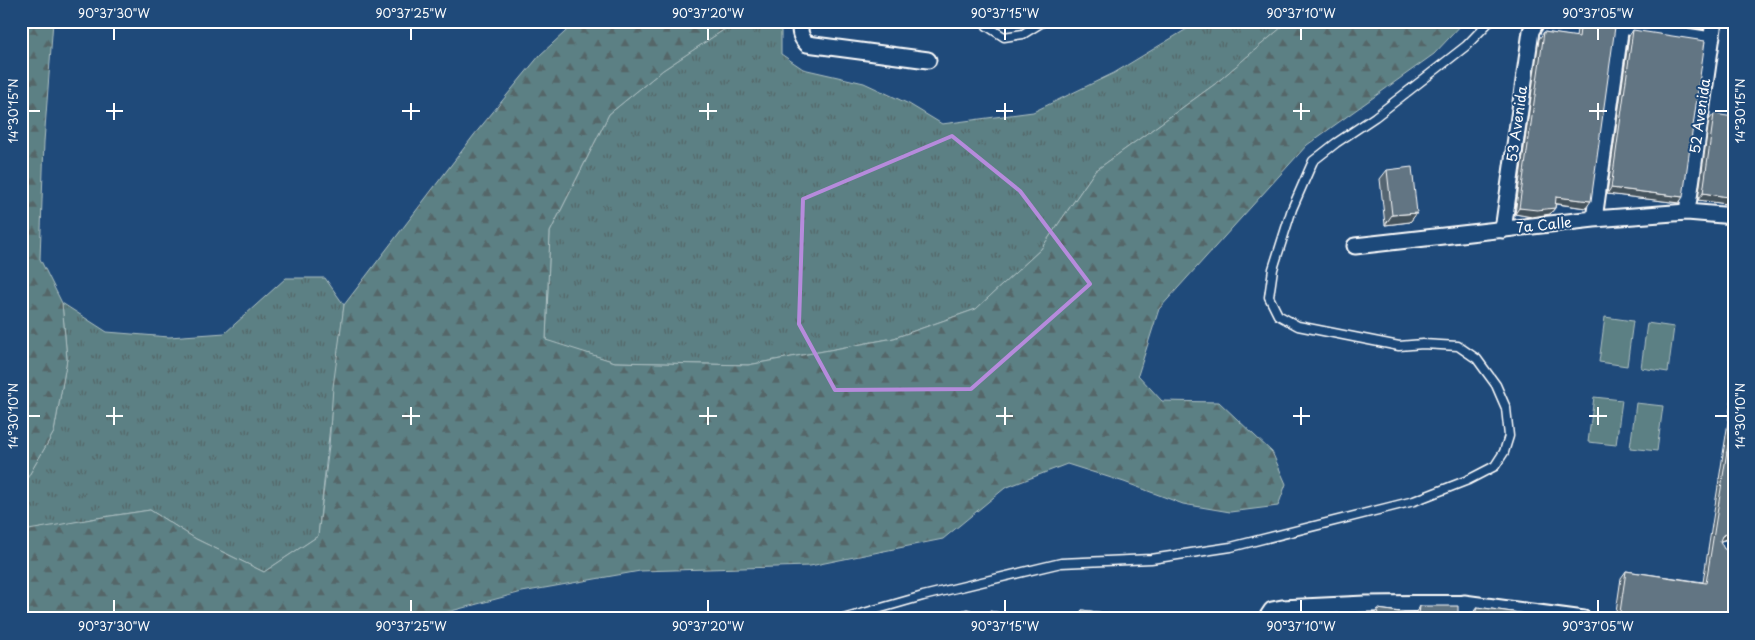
<svg xmlns="http://www.w3.org/2000/svg" width="1755" height="640" font-family="'Playpen Sans',sans-serif">
  <defs>
    <pattern id="grass-tufts" width="24" height="20" patternUnits="userSpaceOnUse" patternTransform="scale(1.25)"><rect width="24" height="20" fill="#5c8084"/><path d="M3 7l-1-3M5 7V3M7 7l1-3M15 17l-1-3M17 17v-4M19 17l1-3" fill="none" stroke="#546668"/></pattern>
    <pattern id="forest-firs" width="22" height="20" patternUnits="userSpaceOnUse" patternTransform="scale(1.25)"><rect width="22" height="20" fill="#5c8084"/><path d="M5 1l3.5 6h-7zM16 11l3.5 6h-7z" fill="#546668"/></pattern>
  </defs>
  <rect width="100%" height="100%" fill="#1f4a7a"/>
  <filter id="ink" filterUnits="userSpaceOnUse"><feTurbulence type="fractalNoise" baseFrequency=".02" numOctaves="2"/><feDisplacementMap in="SourceGraphic" scale="10" xChannelSelector="R" yChannelSelector="G"/><feConvolveMatrix kernelMatrix="1 2 1 2 8 2 1 2 1" color-interpolation-filters="sRGB"/></filter>
  <g filter="url(#ink)">
    <!-- grass -->
    <path fill="url(#grass-tufts)" stroke="#aec0c2" d="M 737,21 L 781,21 L 781,54 L 803,69 L 864,83 L 909,104 L 942,124 L 1033,112 L 1114,73 L 1200,21 L 1289,21 L 1215,84 L 1095,171 L 1041,249 L 976,309 L 894,338 L 748,365 L 615,362 L 546,341 L 550,232 L 609,114 L 663,70 Z
      M 286,278 L 325,278 L 344,305 C 334,382 327,459 318,536 L 264,572 L 196,539 L 150,510 L 97,518 L 23,532 L 21,530 L 21,489 L 54,432 L 67,359 L 62,303 L 107,332 L 169,337 L 225,333 Z"/>
    <!-- forest -->
    <path fill="url(#forest-firs)" stroke="#aec0c2" d="M 21,21 L 53,21 L 44,142 L 40,259 L 62,303 L 67,359 L 54,432 L 21,489 Z
      M 577,21 L 737,21 L 663,70 L 609,114 L 550,232 L 546,340 L 615,362 L 748,365 L 894,338 L 976,309 L 1041,249 L 1095,171 L 1215,84 L 1289,21 L 1465,21 L 1434,54 L 1307,145 L 1159,309 L 1138,375 L 1162,401 L 1219,402 L 1272,452 L 1286,484 L 1278,506 L 1230,512 L 1183,504 L 1124,482 L 1067,464 L 1005,488 L 943,539 L 810,566 L 640,571 L 522,592 L 444,613 L 440,619 L 21,619 L 21,530 L 23,531 L 97,518 L 150,510 L 196,539 L 264,572 L 318,536 L 329,446 L 333,387 L 344,305 L 474,135 L 540,55 Z"/>
    <!-- garden -->
    <path fill="#5c8084" stroke="#aec0c2" d="M 1605,317 L 1633,321 L 1627,366 L 1599,362 Z
      M 1647,323 L 1674,327 L 1668,372 L 1641,368 Z
      M 1594,397 L 1622,400 L 1616,445 L 1588,442 Z
      M 1636,403 L 1663,406 L 1657,451 L 1630,448 Z"/>
    <g fill="none" stroke-linecap="round" stroke-linejoin="round">
      <!-- lane casing -->
      <g stroke="#fff" stroke-width="11">
        <path id="lane" d="M 985,21 L 987,26 L 1004,37 L 1023,34 L 1044,21
          M 843,619 L 923,596 L 1061,563 L 1151,559 L 1231,547 L 1414,501 L 1468,480 L 1495,466 L 1504,452 L 1509,436 L 1506,408 L 1496,385 L 1477,359 L 1458,346 L 1423,344 L 1399,346 L 1298,326 L 1278,315 L 1269,297 L 1273,269 L 1292,209 L 1313,161 L 1336,143 L 1375,117 L 1466,46 L 1490,21"/>
      </g>
      <!-- street casing -->
      <g stroke="#fff" stroke-width="19">
        <path id="street" d="M 801,21 C 799,31 800,37 807,44 L 928,60
          M 1591,21 L 1711,40
          M 1687,212 L 1714,21
          M 1594,219 L 1621,25
          M 1503,230 L 1531,31 L 1537,21
          M 1355,246 L 1594,219 L 1687,212 L 1734,216
          M 1733,459 L 1734,459
          M 1725,548 L 1734,549
          M 967,619 L 967,618
          M 1266,619 L 1272,610 L 1282,608 L 1365,604 L 1464,603 L 1584,619
          M 1462,619 L 1464,603"/>
      </g>
      <!-- lane -->
      <use href="#lane" stroke="#1f4a7a" stroke-width="8"/>
      <!-- street -->
      <use href="#street" stroke="#1f4a7a" stroke-width="15"/>
    </g>
    <!-- wall -->
    <path fill="#546571" stroke="#fff" d="M 1578,21 L 1589,21 L 1586,208 L 1556,204 L 1555,208 L 1550,214 L 1532,217 L 1515,214 L 1539,39 L 1544,32 L 1576,37 Z
      M 1633,30 L 1679,203 L 1607,194 L 1629,36 Z
      M 1714,114 L 1734,205 L 1698,200 L 1709,120 Z
      M 1387,170 L 1417,213 L 1410,222 L 1385,225 L 1380,179 Z
      M 1734,384 L 1734,450 L 1729,451 L 1726,539 L 1720,541 L 1734,619 L 1615,619 L 1621,578 L 1626,571 L 1703,582 Z
      M 1420,606 L 1458,617 L 1461,619 L 1373,619 L 1374,615 L 1378,609 L 1416,614 Z
      M 1477,607 L 1562,619 L 1471,619 L 1472,614 Z
      M 1082,610 L 1152,619 L 1077,619 L 1077,616 Z
      M 989,611 L 1040,619 L 985,619 Z"/>
    <!-- shaded-wall -->
    <path fill="#45525c" stroke="#fff" d="M 1653,21 L 1698,21 L 1708,23 L 1703,29 Z
      M 1611,188 L 1683,197 L 1679,203 L 1607,194 Z
      M 1703,193 L 1734,198 L 1734,205 L 1698,200 Z
      M 1556,197 L 1591,201 L 1586,208 L 1552,203 Z
      M 1519,208 L 1555,208 L 1550,214 L 1532,217 L 1515,214 Z
      M 1417,213 L 1410,222 L 1385,225 L 1392,215 Z
      M 1734,445 L 1734,450 L 1733,450 L 1726,453 L 1730,448 Z
      M 1730,532 L 1734,533 L 1734,540 L 1726,539 L 1718,542 L 1722,536 Z"/>
    <!-- building -->
    <path fill="#627583" stroke="#fff" d="M 1581,21 L 1589,21 L 1590,22 L 1615,27 L 1591,201 L 1556,197 L 1555,208 L 1537,210 L 1519,208 L 1544,32 L 1579,37 Z
      M 1698,21 L 1708,21 L 1708,23 Z
      M 1633,30 L 1705,41 L 1683,197 L 1611,188 Z
      M 1714,114 L 1734,117 L 1734,198 L 1703,193 Z
      M 1412,167 L 1417,213 L 1392,215 L 1387,170 Z
      M 1734,407 L 1734,445 L 1730,448 L 1729,457 L 1734,461 L 1734,533 L 1730,532 L 1722,536 L 1720,541 L 1724,549 L 1734,551 L 1734,619 L 1619,619 L 1626,571 L 1706,583 Z
      M 1420,606 L 1458,606 L 1458,617 L 1461,619 L 1377,619 L 1378,609 L 1419,615 Z
      M 1477,607 L 1562,619 L 1472,619 L 1474,618 Z
      M 1082,610 L 1152,619 L 1080,619 Z
      M 989,611 L 1040,619 L 988,619 Z
      M 1221,613 L 1256,619 L 1221,619 Z
      M 1318,615 L 1348,619 L 1317,619 Z"/>
  </g>
  <!-- marked area -->
  <path fill="none" stroke="#b68bdc" stroke-width="4" stroke-linejoin="round" d="M 952,136 L 1020,191 L 1090,284 L 971,389 L 835,390 L 799,324 L 803,199 Z"/>
  <!-- ticks -->
  <path fill="none" stroke="#fff" stroke-width="2" d="M 114,28 L 114,40M 411,28 L 411,40M 708,28 L 708,40M 1005,28 L 1005,40M 1301,28 L 1301,40M 1598,28 L 1598,40M 114,103 L 114,120M 411,103 L 411,120M 708,103 L 708,120M 1005,103 L 1005,120M 1301,103 L 1301,120M 1598,103 L 1598,120M 28,111 L 40,111M 106,111 L 123,111M 402,111 L 420,111M 699,111 L 717,111M 996,111 L 1013,111M 1293,111 L 1310,111M 1589,111 L 1607,111M 1715,111 L 1728,111M 114,407 L 114,425M 411,407 L 411,425M 708,407 L 708,425M 1005,407 L 1005,425M 1301,407 L 1301,425M 1598,407 L 1598,425M 28,416 L 40,416M 106,416 L 123,416M 402,416 L 420,416M 699,416 L 717,416M 996,416 L 1013,416M 1293,416 L 1310,416M 1589,416 L 1607,416M 1715,416 L 1728,416M 114,600 L 114,612M 411,600 L 411,612M 708,600 L 708,612M 1005,600 L 1005,612M 1301,600 L 1301,612M 1598,600 L 1598,612"/>
  <g text-anchor="middle" stroke-width="4" stroke-linejoin="round" paint-order="stroke">
    <!-- street labels -->
    <g font-size="14" fill="#fff" stroke="#1f4a7a">
      <text transform="translate(1700 116) rotate(-82)" y="5">52 Avenida</text>
      <text transform="translate(1517 124) rotate(-82)" y="5">53 Avenida</text>
      <text transform="translate(1544 225) rotate(-6)" y="5">7a Calle</text>
    </g>
  </g>
  <!-- margin -->
  <rect width="1755" height="640" fill="none" stroke="#1f4a7a" stroke-width="55"/>
  <rect x="28" y="28" width="1700" height="584" fill="none" stroke="#fff" stroke-width="2"/>
  <g font-size="12" text-anchor="middle" fill="#fff">
    <text x="114" y="18">90°37'30"W</text>
    <text x="411" y="18">90°37'25"W</text>
    <text x="708" y="18">90°37'20"W</text>
    <text x="1005" y="18">90°37'15"W</text>
    <text x="1301" y="18">90°37'10"W</text>
    <text x="1598" y="18">90°37'05"W</text>
    <text transform="translate(14 111) rotate(-90)" y="4">14°30'15"N</text>
    <text transform="translate(1741 111) rotate(-90)" y="4">14°30'15"N</text>
    <text transform="translate(14 416) rotate(-90)" y="4">14°30'10"N</text>
    <text transform="translate(1741 416) rotate(-90)" y="4">14°30'10"N</text>
    <text x="114" y="631">90°37'30"W</text>
    <text x="411" y="631">90°37'25"W</text>
    <text x="708" y="631">90°37'20"W</text>
    <text x="1005" y="631">90°37'15"W</text>
    <text x="1301" y="631">90°37'10"W</text>
    <text x="1598" y="631">90°37'05"W</text>
  </g>
</svg>
